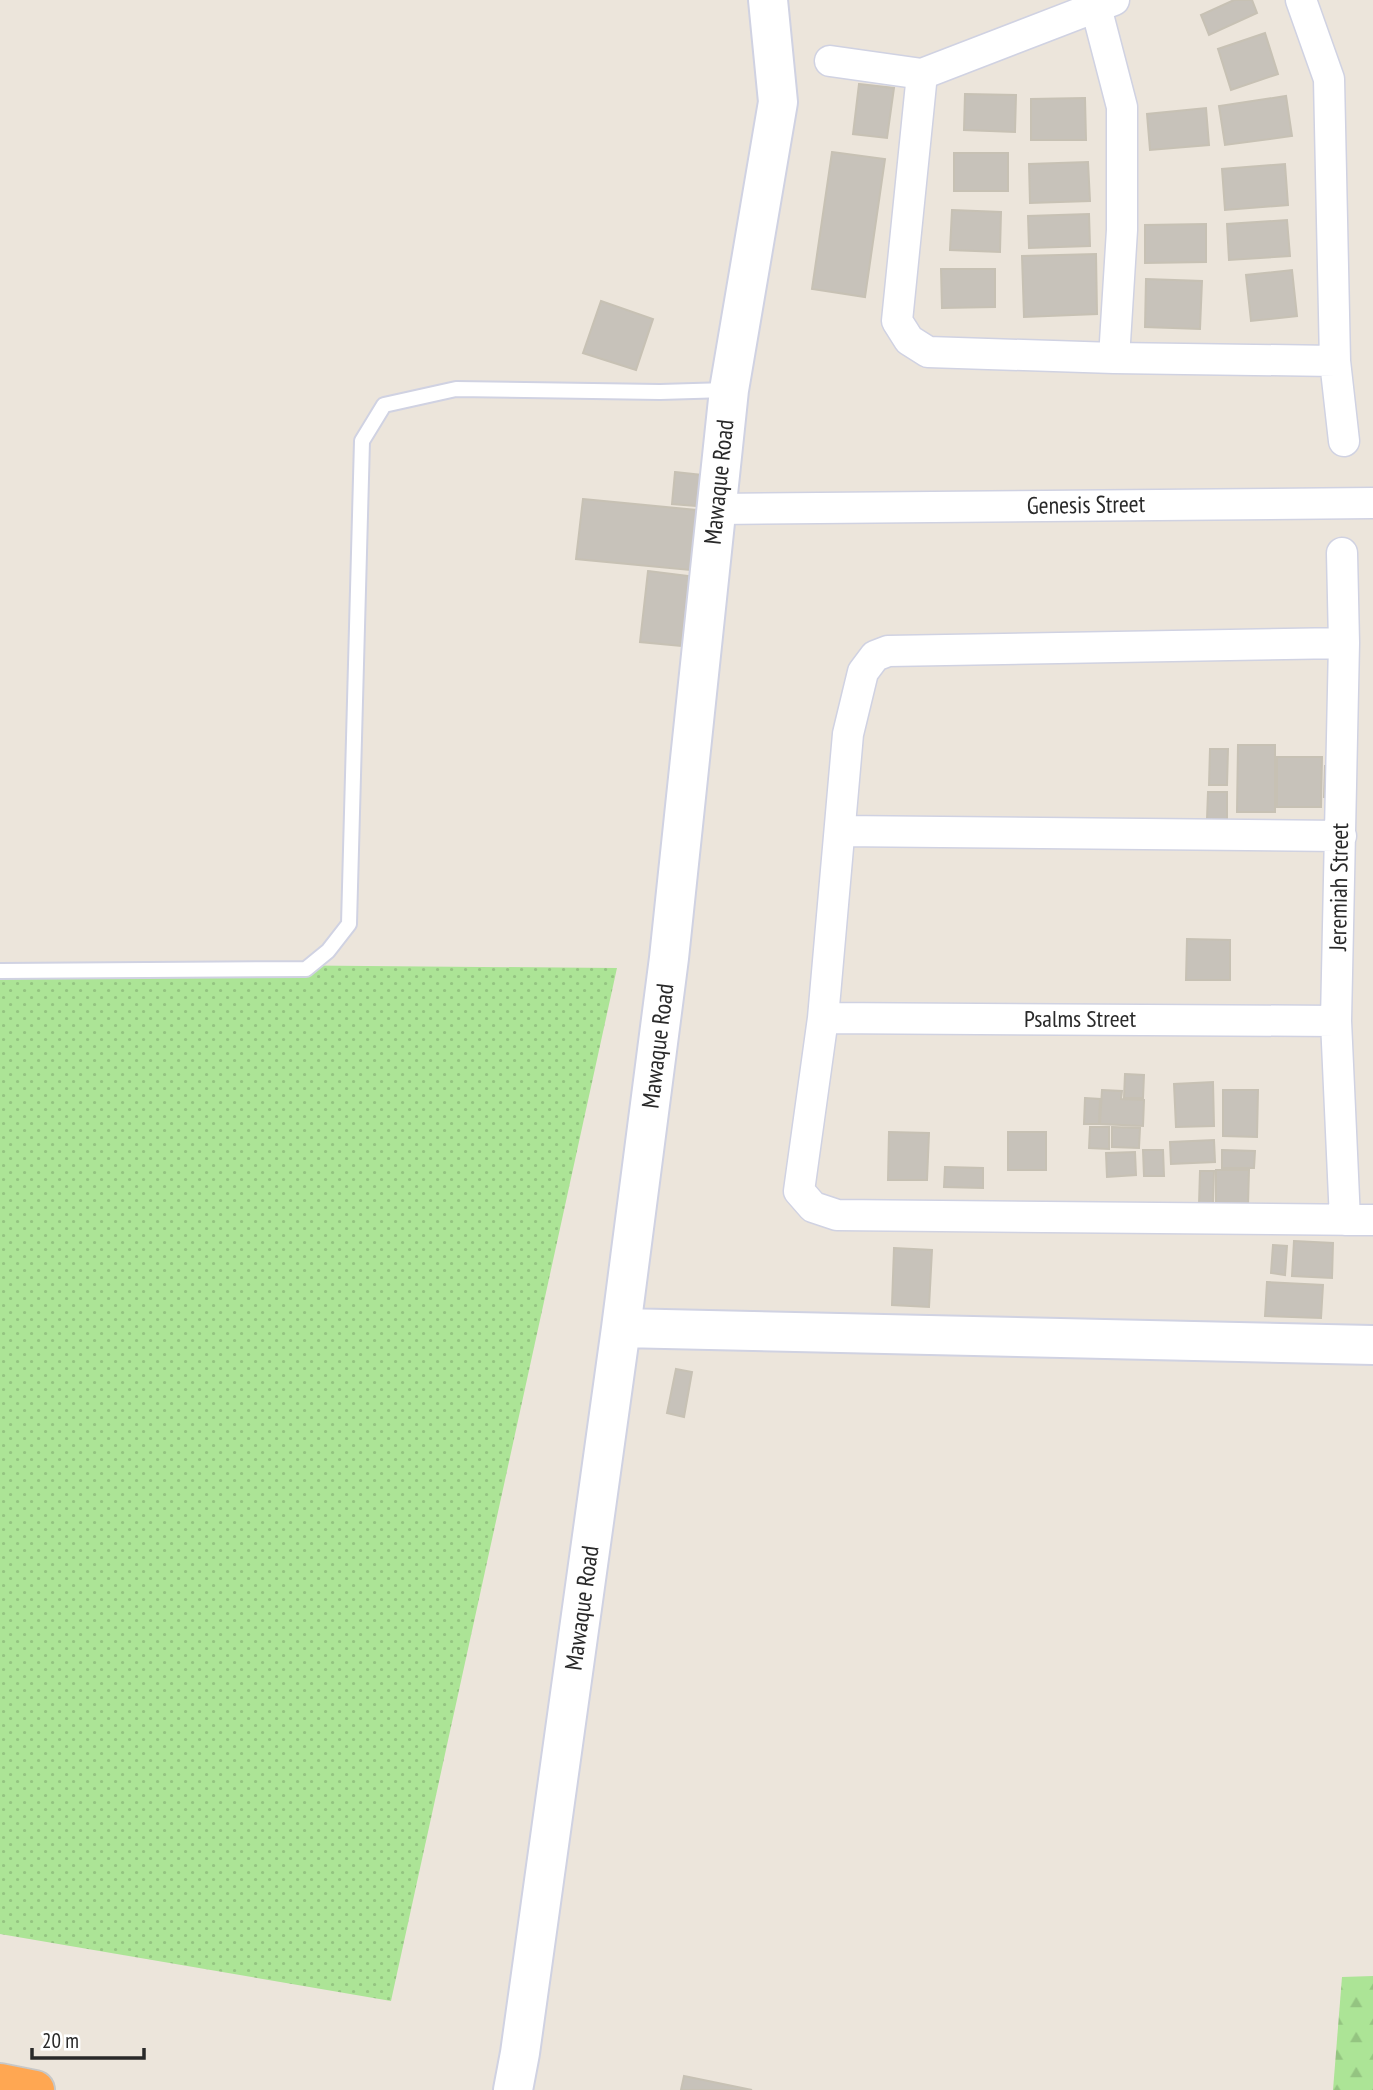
<svg xmlns="http://www.w3.org/2000/svg" width="1373" height="2090" font-family="'PT Sans Narrow',sans-serif">
  <defs>
    <pattern id="grass-dots" width="8" height="8" patternUnits="userSpaceOnUse" patternTransform="scale(1.75)"><rect width="8" height="8" fill="#ace496"/><path d="M2 2h.1M6 6h.1" fill="none" stroke="#94c481" stroke-width="1.8" stroke-linecap="round"/></pattern>
    <pattern id="forest-firs" width="22" height="20" patternUnits="userSpaceOnUse" patternTransform="scale(1.75)"><rect width="22" height="20" fill="#ace496"/><path d="M5 1l3.5 6h-7zM16 11l3.5 6h-7z" fill="#94c481"/></pattern>
  </defs>
  <rect width="100%" height="100%" fill="#ece5db"/>
  <!-- grass -->
  <path fill="url(#grass-dots)" d="M 0,963 L 617,968 L 391,2001 L 0,1934 Z"/>
  <!-- forest -->
  <path fill="url(#forest-firs)" d="M 1373,1976 L 1373,2090 L 1333,2090 L 1342,1977 Z"/>
  <!-- building -->
  <path fill="#c7c2ba" stroke="#c7c1b4" stroke-width="2" d="M 1234,0 L 1252,0 L 1257,13 L 1209,35 L 1201,15 Z
    M 1265,33 L 1278,74 L 1231,90 L 1218,49 Z
    M 859,84 L 894,88 L 887,138 L 853,134 Z
    M 965,94 L 1016,95 L 1015,132 L 964,130 Z
    M 1286,96 L 1292,136 L 1225,145 L 1219,106 Z
    M 1085,98 L 1086,140 L 1031,140 L 1031,99 Z
    M 1206,108 L 1209,145 L 1150,150 L 1147,114 Z
    M 832,152 L 885,159 L 865,297 L 812,289 Z
    M 954,153 L 1008,153 L 1008,191 L 954,191 Z
    M 1088,162 L 1090,201 L 1030,203 L 1029,164 Z
    M 1285,164 L 1288,205 L 1225,210 L 1222,169 Z
    M 952,210 L 1001,212 L 1000,252 L 950,250 Z
    M 1089,214 L 1090,246 L 1029,248 L 1028,216 Z
    M 1287,220 L 1290,256 L 1229,260 L 1227,224 Z
    M 1206,224 L 1206,262 L 1145,263 L 1145,225 Z
    M 1096,254 L 1097,314 L 1024,317 L 1022,256 Z
    M 941,269 L 995,269 L 995,307 L 942,308 Z
    M 1292,270 L 1297,316 L 1251,321 L 1246,275 Z
    M 1146,279 L 1202,281 L 1200,329 L 1145,327 Z
    M 601,301 L 653,319 L 636,370 L 583,353 Z
    M 675,472 L 711,476 L 708,507 L 672,504 Z
    M 583,499 L 696,510 L 690,570 L 576,559 Z
    M 648,571 L 689,576 L 681,646 L 640,642 Z
    M 1238,745 L 1275,745 L 1275,812 L 1237,812 Z
    M 1210,749 L 1228,749 L 1227,785 L 1209,785 Z
    M 1277,757 L 1322,757 L 1321,807 L 1277,807 Z
    M 1325,766 L 1335,766 L 1335,797 L 1324,797 Z
    M 1208,792 L 1227,792 L 1227,820 L 1207,819 Z
    M 1187,939 L 1230,940 L 1230,980 L 1186,980 Z
    M 1125,1074 L 1144,1075 L 1143,1098 L 1124,1098 Z
    M 1213,1082 L 1214,1126 L 1176,1127 L 1174,1084 Z
    M 1102,1090 L 1122,1091 L 1121,1099 L 1144,1100 L 1143,1126 L 1100,1124 Z
    M 1223,1090 L 1258,1090 L 1257,1137 L 1223,1136 Z
    M 1085,1098 L 1100,1099 L 1099,1124 L 1084,1124 Z
    M 1090,1127 L 1109,1127 L 1109,1149 L 1089,1148 Z
    M 1112,1127 L 1140,1128 L 1139,1148 L 1112,1147 Z
    M 889,1132 L 929,1133 L 927,1180 L 888,1180 Z
    M 1008,1132 L 1046,1132 L 1046,1170 L 1008,1170 Z
    M 1214,1140 L 1215,1162 L 1171,1164 L 1170,1142 Z
    M 1143,1150 L 1163,1150 L 1164,1176 L 1144,1176 Z
    M 1222,1150 L 1255,1151 L 1254,1168 L 1222,1168 Z
    M 1135,1152 L 1136,1175 L 1107,1177 L 1106,1153 Z
    M 945,1167 L 983,1168 L 983,1188 L 944,1187 Z
    M 1216,1170 L 1249,1170 L 1248,1205 L 1216,1205 Z
    M 1200,1171 L 1214,1171 L 1213,1204 L 1199,1204 Z
    M 1294,1241 L 1333,1243 L 1332,1278 L 1292,1276 Z
    M 1273,1245 L 1287,1246 L 1285,1275 L 1271,1273 Z
    M 894,1248 L 932,1250 L 929,1307 L 892,1305 Z
    M 1267,1282 L 1323,1285 L 1321,1318 L 1265,1316 Z
    M 676,1369 L 692,1372 L 684,1417 L 667,1413 Z
    M 684,2076 L 752,2090 L 681,2090 Z"/>
  <g fill="none" stroke-linecap="round" stroke-linejoin="round">
    <!-- lane casing -->
    <g stroke="#d0d2e2" stroke-width="18">
      <path id="lane" d="M 0,971 L 306,969 L 328,951 L 349,924 L 362,441 L 384,405 L 456,389 L 660,392 L 727,390"/>
    </g>
    <!-- street casing -->
    <g stroke="#d0d2e2" stroke-width="33">
      <path id="street" d="M 1096,7 L 1122,107 L 1122,230 L 1114,358
        M 830,61 L 922,74 L 1114,0
        M 922,74 L 897,321 L 909,340 L 928,352 L 1114,358 L 1335,361 L 1329,79 L 1301,0
        M 1335,361 L 1344,441
        M 717,509 L 1373,503
        M 1342,553 L 1344,643 L 1336,1021 L 1345,1220
        M 1344,643 L 888,651 L 875,656 L 863,672 L 848,734 L 823,1018 L 799,1191 L 813,1207 L 837,1215 L 1373,1220
        M 840,831 L 1341,836
        M 823,1018 L 1336,1021"/>
    </g>
    <!-- secondary casing -->
    <g stroke="#d0d2e2" stroke-width="42">
      <path id="secondary" d="M 621,1328 L 1373,1345
        M 513,2090 L 520,2053 L 621,1328 L 669,958 L 729,390 L 778,102 L 768,0"/>
    </g>
    <!-- highway casing -->
    <g stroke="#c7c7c7" stroke-width="42">
      <path id="highway" d="M 0,2083 L 35,2090"/>
    </g>
    <!-- lane -->
    <use href="#lane" stroke="#fff" stroke-width="14"/>
    <!-- street -->
    <use href="#street" stroke="#fff" stroke-width="30"/>
    <!-- secondary -->
    <use href="#secondary" stroke="#fff" stroke-width="38"/>
    <!-- highway -->
    <use href="#highway" stroke="#ffa752" stroke-width="38"/>
  </g>
  <g text-anchor="middle" stroke-width="7" stroke-linejoin="round" paint-order="stroke">
    <!-- street labels -->
    <g font-size="24" fill="#292929" stroke="#fff">
      <text transform="translate(719 482) rotate(-84)" y="8">Mawaque Road</text>
      <text transform="translate(1086 505) rotate(-1)" y="8">Genesis Street</text>
      <text transform="translate(1339 887) rotate(-89)" y="8">Jeremiah Street</text>
      <text x="1080" y="1027">Psalms Street</text>
      <text transform="translate(658 1046) rotate(-83)" y="8">Mawaque Road</text>
      <text transform="translate(582 1608) rotate(-82)" y="8">Mawaque Road</text>
    </g>
  </g>
  <!-- scale -->
  <path d="M32 2048v10h112v-10" fill="none" stroke="#292929" stroke-width="3.5"/>
  <text x="42" y="2048" font-size="21" fill="#292929" stroke="#ffffff" stroke-width="5" paint-order="stroke">20 m</text>
</svg>
